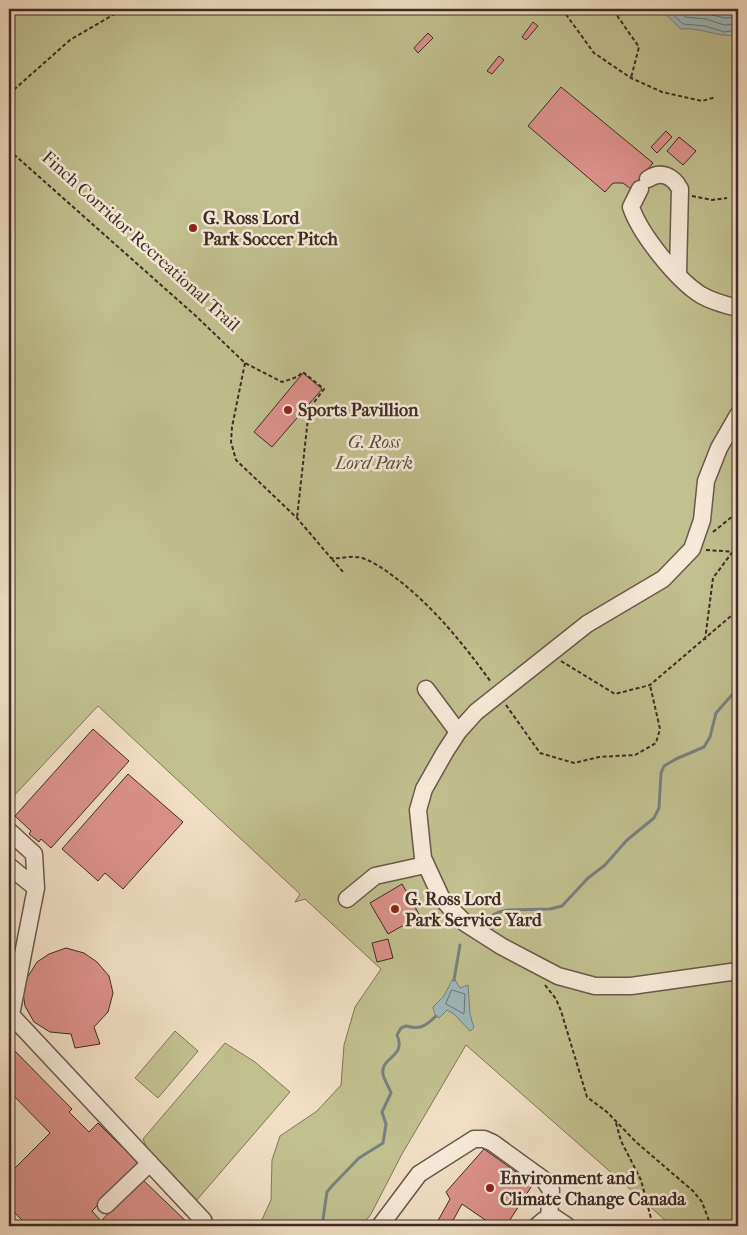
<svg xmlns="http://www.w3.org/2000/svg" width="747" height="1235" font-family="'IM FELL French Canon',serif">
  <rect width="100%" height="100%" fill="#f1dfc3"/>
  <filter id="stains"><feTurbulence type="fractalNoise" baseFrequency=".004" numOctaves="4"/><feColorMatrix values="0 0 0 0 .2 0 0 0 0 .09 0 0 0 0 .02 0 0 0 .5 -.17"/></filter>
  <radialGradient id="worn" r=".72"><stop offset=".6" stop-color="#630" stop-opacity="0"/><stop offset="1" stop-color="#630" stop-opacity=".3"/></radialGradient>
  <!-- green -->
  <path fill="#c1c08f" stroke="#7f765a" d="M 9,9 L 738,9 L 738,1226 L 672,1226 L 466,1045 L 402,1154 L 371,1214 L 362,1226 L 259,1226 L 271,1200 L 272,1160 L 280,1136 L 317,1111 L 341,1085 L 344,1045 L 355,1007 L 381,969 L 305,899 L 295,902 L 300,894 L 98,706 L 9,801 Z
    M 175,1031 L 198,1051 L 158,1098 L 135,1078 Z
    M 225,1043 L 255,1062 L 290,1092 L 196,1201 L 152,1160 L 143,1139 Z"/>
  <!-- water -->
  <path fill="#9ebabd" stroke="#778180" d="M 660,9 L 738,9 L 738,35 C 717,38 702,27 681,29 Z
    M 452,980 L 455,980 L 460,988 L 468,985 L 470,1014 L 474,1028 L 470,1031 L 454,1014 L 447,1010 L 439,1018 L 435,1015 L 433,1007 L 444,996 Z"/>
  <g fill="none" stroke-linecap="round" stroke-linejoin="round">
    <!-- shore -->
    <path stroke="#6e7371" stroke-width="1" d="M 667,9 L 683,24 L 705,26 L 724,32 L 738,30
      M 676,9 L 685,17 L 706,19 L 724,25 L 738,24
      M 687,9 L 725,18 L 738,17
      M 452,990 L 465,994 L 464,1014 L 446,1004 Z"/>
    <!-- stream -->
    <path stroke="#778180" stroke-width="3" d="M 478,922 L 499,912 L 508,910 L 550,909 L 562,906 L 588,878 L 605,865 L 627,840 L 654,818 L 659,808 L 661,773 L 664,766 L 676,759 L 704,747 L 710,737 L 716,713 L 738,688
      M 454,980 L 460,945
      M 322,1226 L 327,1192 L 331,1187 L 359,1158 L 383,1143 L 386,1124 L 382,1112 L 391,1093 C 389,1087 384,1080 383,1074 C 380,1057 407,1057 397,1035 L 401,1028 L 406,1026 C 420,1030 426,1026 436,1016"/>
  </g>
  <!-- building -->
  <path fill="#db918a" stroke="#3d2c25" d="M 533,22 L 538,26 L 526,40 L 522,37 Z
    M 428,33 L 433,38 L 418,53 L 414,48 Z
    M 499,56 L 504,60 L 492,74 L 487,71 Z
    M 561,87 L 653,163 L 631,189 L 623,183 L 613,183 L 605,192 L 528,126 Z
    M 666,131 L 672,137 L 657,153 L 651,147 Z
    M 679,137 L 696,151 L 683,165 L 667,151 Z
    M 303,373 L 322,389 L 272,447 L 254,432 Z
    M 93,729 L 129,761 L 51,848 L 41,839 L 39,842 L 29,834 L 31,831 L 15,816 Z
    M 128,774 L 183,822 L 123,889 L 105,873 L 98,881 L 62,849 Z
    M 402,884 L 420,916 L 388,934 L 370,903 Z
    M 388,939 L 393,958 L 377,962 L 372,943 Z
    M 66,948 L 84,953 L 97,962 L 109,976 L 113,993 L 108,1012 L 94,1027 L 100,1044 L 75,1048 L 71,1034 L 50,1032 L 34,1022 L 25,1006 L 22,986 L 37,962 L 49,954 Z
    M 9,1045 L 72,1109 L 69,1112 L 89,1132 L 98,1123 L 139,1164 L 92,1211 L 101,1221 L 142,1179 L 191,1226 L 28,1226 L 9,1207 L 9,1174 L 50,1133 L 9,1091 Z
    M 484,1149 L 533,1184 L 506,1226 L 494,1226 L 462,1204 L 450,1226 L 435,1226 L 450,1199 L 446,1192 Z"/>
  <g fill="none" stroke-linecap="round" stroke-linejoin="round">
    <!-- minor casing -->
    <g stroke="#6a594c" stroke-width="19">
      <path id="minor" d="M 648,179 C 661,170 673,176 680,189 L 678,274
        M 640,189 L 631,207 C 640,234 677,280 701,295 C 713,302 725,305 738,308
        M 738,415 L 719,448 L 706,481 L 702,520 L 692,549 L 663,579 L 587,624 L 476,712 L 458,732 L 445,752 L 424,789 L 418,810 L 423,858 L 441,897 L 453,911 L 465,923 L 501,946 L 558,976 L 595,986 L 631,986 L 738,971
        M 426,689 L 458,732
        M 9,831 L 34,854 L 36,888 L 11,1015 L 203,1220 L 200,1226
        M 9,866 L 36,888
        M 347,899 L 375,876 L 425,865
        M 106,1205 L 150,1163
        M 380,1226 L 419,1174 L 474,1139 L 484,1139 L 493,1143 L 544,1180 L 551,1190 L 549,1218
        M 537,1226 L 544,1220 L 555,1218 L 567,1226"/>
    </g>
    <!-- path -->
    <path stroke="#3d2c25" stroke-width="2" stroke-dasharray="4 2.5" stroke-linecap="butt" d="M 562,9 L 594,53 L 631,78 L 662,92 L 702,101 L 716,97
      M 616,9 L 618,17 L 639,47 L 631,78
      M 9,94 L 70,40 L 123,9
      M 9,150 L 197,317 L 245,363 L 282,382 L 297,377 L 303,372 L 324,389 L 309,409 L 297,518
      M 692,196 L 712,200 L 727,198
      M 245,363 L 232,427 L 231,442 L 236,460 L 297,518 L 331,558 C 342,559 352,555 362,558 C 377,563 389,573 401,582 C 437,611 464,645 491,682
      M 713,532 L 738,512
      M 706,550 L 738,552
      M 332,559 L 343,572
      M 705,640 L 713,578 L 734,550
      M 561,661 L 615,694 L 650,685 L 738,610
      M 506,705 L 540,753 L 574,763 L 599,757 L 635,755 L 656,743 L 660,729 L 650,685
      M 545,985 L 556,999 L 561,1011 L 587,1097 L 607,1112 L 636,1142 L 693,1191 L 702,1202 L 711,1226
      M 616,1123 L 621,1141 L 641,1180 L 653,1226"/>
    <!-- minor -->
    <use href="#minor" stroke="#f6ead8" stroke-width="16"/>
  </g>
  <!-- markers -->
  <g fill="#8f2418" stroke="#f6ead8" stroke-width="2">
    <circle cx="193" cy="228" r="5"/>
    <circle cx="288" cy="410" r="5"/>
    <circle cx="395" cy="909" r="5"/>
    <circle cx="490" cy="1188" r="5"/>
  </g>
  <g text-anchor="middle" stroke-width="5" stroke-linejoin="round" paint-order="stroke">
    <!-- poi labels -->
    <g font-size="18" font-weight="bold" fill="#3d2c25" stroke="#f6ead8" text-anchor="start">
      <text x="203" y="224">G. Ross Lord<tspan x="203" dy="21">Park Soccer Pitch</tspan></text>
      <text x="298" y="416">Sports Pavillion</text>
      <text x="405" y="905">G. Ross Lord<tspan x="405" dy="21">Park Service Yard</tspan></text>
      <text x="500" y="1184">Environment and<tspan x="500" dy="21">Climate Change Canada</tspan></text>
    </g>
    <!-- street labels -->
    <g font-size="18" fill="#3d2c25" stroke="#f6ead8">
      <text transform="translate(141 241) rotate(42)" y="6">Finch Corridor Recreational Trail</text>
    </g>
    <!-- park labels -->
    <g font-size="18" font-style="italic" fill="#574a3a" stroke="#f6ead8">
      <text x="374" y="448">G. Ross<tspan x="374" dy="21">Lord Park</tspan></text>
    </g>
  </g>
  <!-- margin -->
  <rect width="747" height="1235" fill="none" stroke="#f1dfc3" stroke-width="30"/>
  <rect x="10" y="10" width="727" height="1215" fill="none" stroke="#3d2c25" stroke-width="2.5"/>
  <rect x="15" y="15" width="717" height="1205" fill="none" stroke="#3d2c25"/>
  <rect width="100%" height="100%" filter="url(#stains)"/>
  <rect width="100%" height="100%" fill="url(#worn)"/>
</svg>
